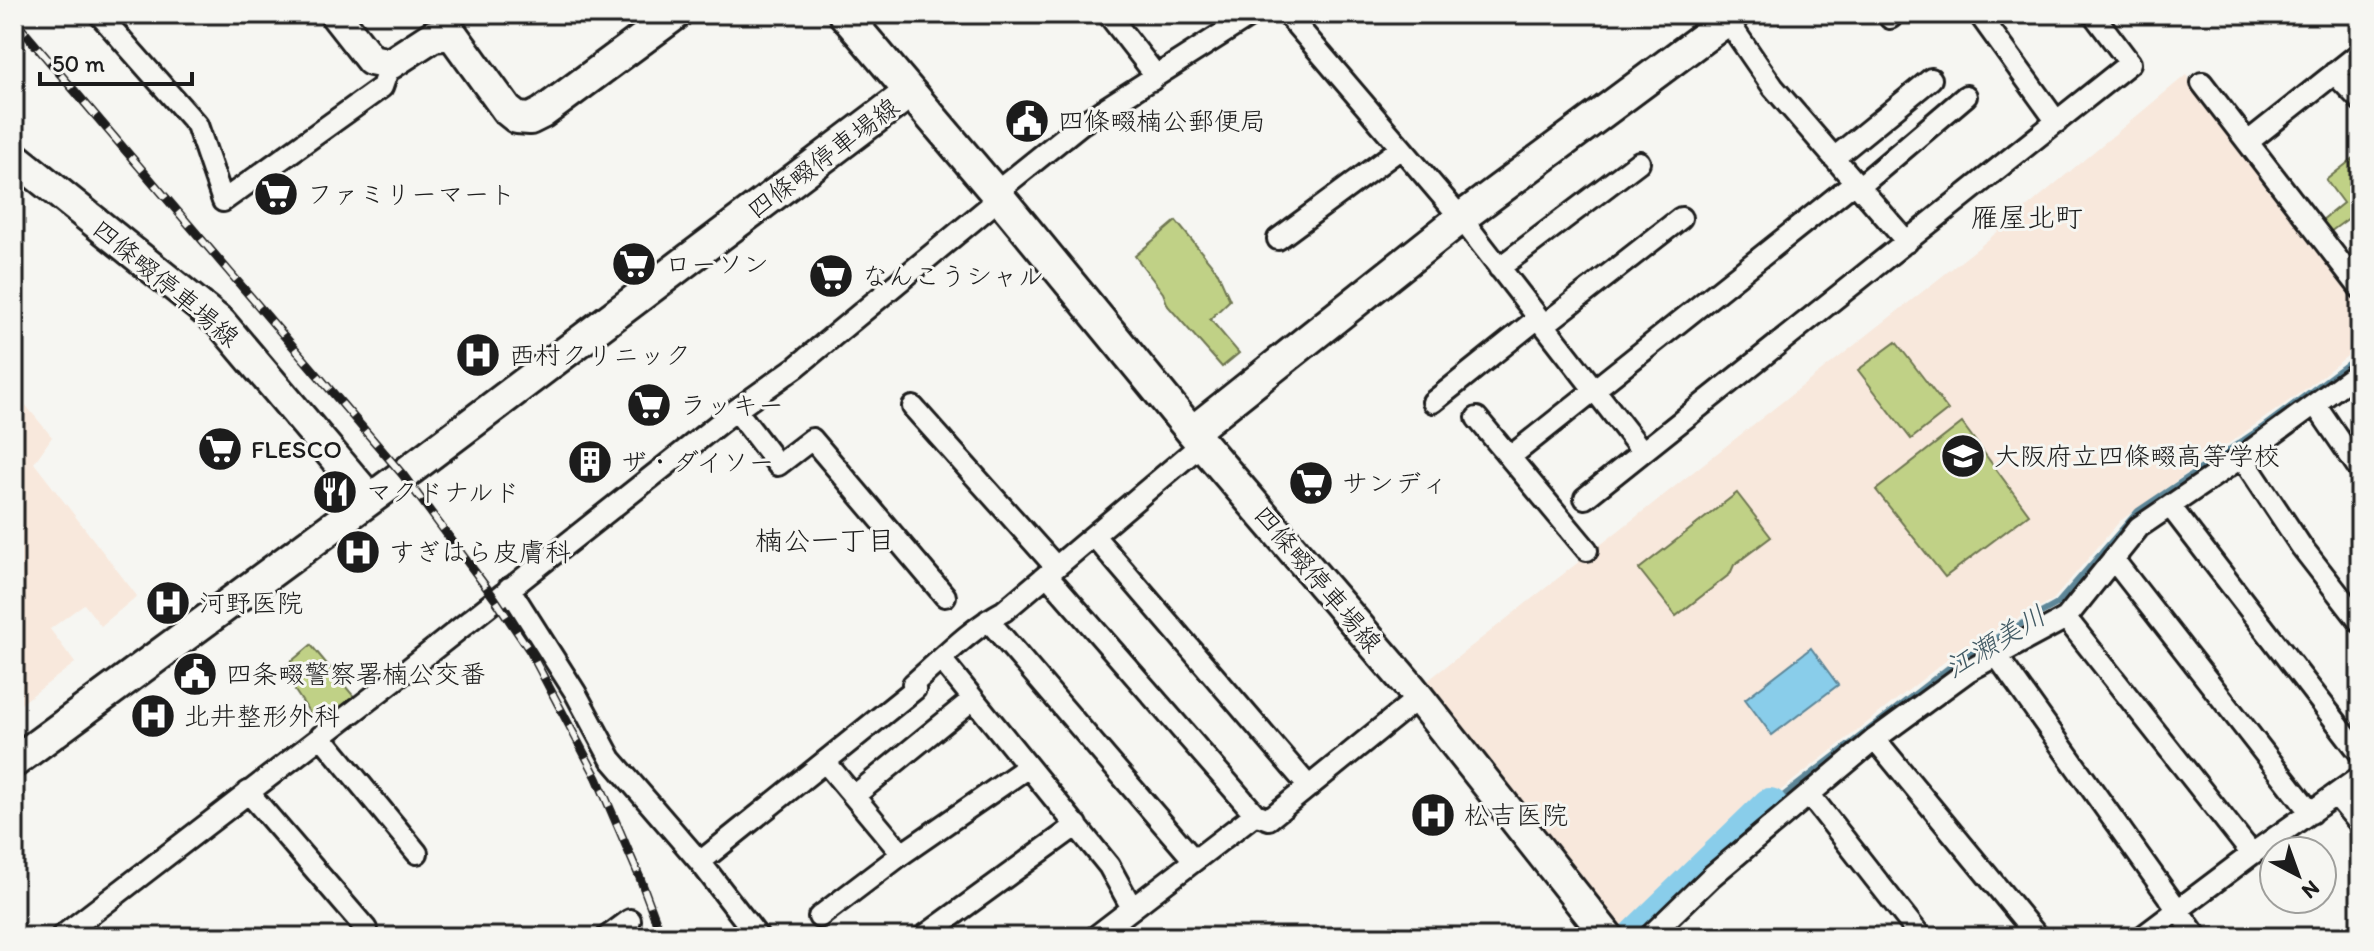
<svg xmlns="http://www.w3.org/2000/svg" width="2374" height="951" font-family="Itim,'Klee One',sans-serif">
  <rect width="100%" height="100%" fill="#f6f6f2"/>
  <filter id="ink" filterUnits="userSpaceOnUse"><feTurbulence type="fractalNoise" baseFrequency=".0125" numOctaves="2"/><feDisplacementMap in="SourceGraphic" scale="16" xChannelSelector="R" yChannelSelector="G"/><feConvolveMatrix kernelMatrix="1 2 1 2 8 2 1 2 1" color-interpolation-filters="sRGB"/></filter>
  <g filter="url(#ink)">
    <!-- built -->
    <path fill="#f8e8dc" d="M 2186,75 L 2360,304 L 2360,346 L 2304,390 L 2120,521 L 2053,600 L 1961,649 L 1766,802 L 1615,932 L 1421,686 L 1978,248 Z
      M 14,391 L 52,437 L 34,463 L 137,596 L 101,626 L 84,604 L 50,629 L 75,663 L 14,709 Z"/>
    <!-- green -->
    <path fill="#c0d186" stroke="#6e7651" stroke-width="2" d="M 2360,153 L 2360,223 L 2353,215 L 2330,232 L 2321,221 L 2343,203 L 2326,180 Z
      M 1176,221 L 1217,271 L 1230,300 L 1210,319 L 1239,353 L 1222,367 L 1168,306 L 1163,293 L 1135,256 Z
      M 1896,342 L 1948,410 L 1911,439 L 1858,370 Z
      M 1962,423 L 2029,514 L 1945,577 L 1876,490 Z
      M 1737,493 L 1771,537 L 1734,565 L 1730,574 L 1676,616 L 1639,569 Z
      M 311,645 L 356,699 L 320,728 L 281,670 Z"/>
    <!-- water -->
    <path fill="#89cdea" stroke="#5d8698" stroke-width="2" d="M 1811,648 L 1838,685 L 1772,735 L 1745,699 Z"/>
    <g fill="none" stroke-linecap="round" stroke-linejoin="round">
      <!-- stream -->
      <path stroke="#5d8698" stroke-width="6" d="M 1770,806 L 1965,655 L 2057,604 L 2138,511 L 2263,427 L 2360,355"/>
      <!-- river -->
      <path stroke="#89cdea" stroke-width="36" d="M 1635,937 L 1770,806"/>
      <!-- street casing -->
      <g stroke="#1c1c1c" stroke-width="26">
        <path id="street" d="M 99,14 L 197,125 L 223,201 L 382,87 L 390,64
          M 1108,14 L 1154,73 L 1152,80
          M 1287,14 L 1461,218 L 1642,451
          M 1979,14 L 2057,122
          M 1890,18 L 1895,14
          M 1727,20 L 1773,87 L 1907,242
          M 2334,73 L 2360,100
          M 2202,83 L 2360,288
          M 2248,142 L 2360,53
          M 1834,158 L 1931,79
          M 1859,187 L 1966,96
          M 995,193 L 1081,124 L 1253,14
          M 1278,239 L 1401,148
          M 1499,268 L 1639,162
          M 1544,325 L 1681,218
          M 1433,402 L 1538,318
          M 2315,404 L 2360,470
          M 913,407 L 1056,567
          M 736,410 L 778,465 L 812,439 L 945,596
          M 1477,418 L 1587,550
          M 1510,457 L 1855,182
          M 2242,457 L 2301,546 L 2360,622
          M 1585,498 L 2130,63 L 2093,14
          M 2170,506 L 2360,753
          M 1094,536 L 1309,787
          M 2113,559 L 2311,813
          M 1047,575 L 1255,814
          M 509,588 L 575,692 L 611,759 L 700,862 L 758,937
          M 2066,618 L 2252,854
          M 988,620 L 1194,860
          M 1997,656 L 2197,937
          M 941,659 L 1109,866 L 1132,908
          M 321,736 L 417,853
          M 1875,739 L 2038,937
          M 826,763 L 902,854 L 1028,767
          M 248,792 L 366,929
          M 1809,794 L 1921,937
          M 2336,795 L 2360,824
          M 854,796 L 973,699
          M 700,862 L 915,689 L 913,684 C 942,659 970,629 1004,611 L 1203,443
          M 819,917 L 902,854
          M 61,937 L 401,675 L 736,410 L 796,367 L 1000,198
          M 607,937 L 630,920
          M 923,937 L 1077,825
          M 1095,937 L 1255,814 L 1269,819 L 1418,698
          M 1649,937 L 1712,876 L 1875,739 L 1968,671 L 2066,618 L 2139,527 L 2242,457 L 2360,371
          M 2142,937 L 2252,854 L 2360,777"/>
      </g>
      <!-- secondary casing -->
      <g stroke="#1c1c1c" stroke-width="36">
        <path id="secondary" d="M 335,14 L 371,60 L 390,64 L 433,36 L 452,34 L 507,110 L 517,118 L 530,119 L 542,113 L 676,14
          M 844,14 L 1000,198 L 1192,432 L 1411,688 L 1608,937
          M 14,157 L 221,323 L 369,498
          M 1192,432 L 1461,218 L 1735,14
          M 14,762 L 403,475 L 910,92"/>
      </g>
      <!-- street -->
      <use href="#street" stroke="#f6f6f2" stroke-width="20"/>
      <!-- secondary -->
      <use href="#secondary" stroke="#f6f6f2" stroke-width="30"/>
      <!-- rail casing -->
      <g stroke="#1c1c1c" stroke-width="9">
        <path id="rail" d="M 14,20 L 403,475 L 495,599 L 530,651 L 597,778 L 640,878 L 662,937"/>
      </g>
      <!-- rail -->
      <use href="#rail" stroke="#f6f6f2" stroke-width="6" stroke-dasharray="18" stroke-linecap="butt"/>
    </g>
  </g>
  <!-- icons -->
  <defs>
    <g id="civic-disc" transform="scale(2.3)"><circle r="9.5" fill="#1c1c1c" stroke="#f6f6f2"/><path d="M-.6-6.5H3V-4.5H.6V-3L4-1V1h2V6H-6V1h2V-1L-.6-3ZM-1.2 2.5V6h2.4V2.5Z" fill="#fff"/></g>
    <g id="supermarket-disc" transform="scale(2.3)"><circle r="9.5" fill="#1c1c1c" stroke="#f6f6f2"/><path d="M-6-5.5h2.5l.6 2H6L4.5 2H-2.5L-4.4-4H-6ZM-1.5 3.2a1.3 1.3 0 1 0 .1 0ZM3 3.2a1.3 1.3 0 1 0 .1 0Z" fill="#fff"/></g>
    <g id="hospital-disc" transform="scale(2.3)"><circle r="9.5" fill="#1c1c1c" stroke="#f6f6f2"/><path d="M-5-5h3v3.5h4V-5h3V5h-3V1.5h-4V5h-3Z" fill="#fff"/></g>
    <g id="school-disc" transform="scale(2.3)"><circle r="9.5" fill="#1c1c1c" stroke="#f6f6f2"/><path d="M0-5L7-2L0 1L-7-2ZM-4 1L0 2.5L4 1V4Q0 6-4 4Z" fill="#fff"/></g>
    <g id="building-disc" transform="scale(2.3)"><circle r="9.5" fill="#1c1c1c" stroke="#f6f6f2"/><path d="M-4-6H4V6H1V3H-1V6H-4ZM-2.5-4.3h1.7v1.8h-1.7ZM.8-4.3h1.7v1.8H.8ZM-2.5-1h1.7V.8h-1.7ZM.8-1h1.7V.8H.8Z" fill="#fff"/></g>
    <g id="restaurant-disc" transform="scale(2.3)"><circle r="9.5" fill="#1c1c1c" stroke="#f6f6f2"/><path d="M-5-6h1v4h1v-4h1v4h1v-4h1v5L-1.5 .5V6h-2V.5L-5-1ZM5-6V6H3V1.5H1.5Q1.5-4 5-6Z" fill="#fff"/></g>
  </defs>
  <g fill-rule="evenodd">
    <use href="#civic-disc" x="1027" y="121"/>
    <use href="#supermarket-disc" x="276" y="194"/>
    <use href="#supermarket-disc" x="634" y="264"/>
    <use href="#supermarket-disc" x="831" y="276"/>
    <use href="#hospital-disc" x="478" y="355"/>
    <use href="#supermarket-disc" x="649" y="405"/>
    <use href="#supermarket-disc" x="220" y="449"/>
    <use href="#school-disc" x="1963" y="456"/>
    <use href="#building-disc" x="590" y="462"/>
    <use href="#supermarket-disc" x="1311" y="483"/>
    <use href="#restaurant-disc" x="335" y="492"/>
    <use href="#hospital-disc" x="358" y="552"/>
    <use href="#hospital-disc" x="168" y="603"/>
    <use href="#civic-disc" x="195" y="674"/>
    <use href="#hospital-disc" x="153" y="716"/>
    <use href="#hospital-disc" x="1433" y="815"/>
  </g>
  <g text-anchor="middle" stroke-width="6" stroke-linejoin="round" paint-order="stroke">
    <!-- poi labels -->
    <g font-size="26" fill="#1c1c1c" stroke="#f6f6f2" text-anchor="start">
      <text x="1058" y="130">四條畷楠公郵便局</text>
      <text x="307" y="203">ファミリーマート</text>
      <text x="665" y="273">ローソン</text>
      <text x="862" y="285">なんこうシャル</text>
      <text x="509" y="364">西村クリニック</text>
      <text x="680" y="414">ラッキー</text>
      <text x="251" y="458">FLESCO</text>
      <text x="1994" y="465">大阪府立四條畷高等学校</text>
      <text x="621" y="471">ザ・ダイソー</text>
      <text x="1342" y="492">サンディ</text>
      <text x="366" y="501">マクドナルド</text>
      <text x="389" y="561">すぎはら皮膚科</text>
      <text x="199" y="612">河野医院</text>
      <text x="226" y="683">四条畷警察署楠公交番</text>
      <text x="184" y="725">北井整形外科</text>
      <text x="1464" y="824">松吉医院</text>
    </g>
    <!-- street labels -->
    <g font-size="26" fill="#1c1c1c" stroke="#f6f6f2">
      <text transform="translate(823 158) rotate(-37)" y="9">四條畷停車場線</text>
      <text transform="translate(166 283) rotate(40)" y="9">四條畷停車場線</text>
      <text transform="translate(1318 579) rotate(50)" y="9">四條畷停車場線</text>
    </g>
    <!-- neighbourhood labels -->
    <g font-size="28" fill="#1c1c1c" stroke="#f6f6f2">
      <text x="2027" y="227">雁屋北町</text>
      <text x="825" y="550">楠公一丁目</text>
    </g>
    <!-- water labels -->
    <g font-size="28" font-style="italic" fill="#425a64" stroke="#f6f6f2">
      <text transform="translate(1995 641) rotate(-31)" y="10">江瀬美川</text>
    </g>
  </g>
  <!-- margin -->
  <rect width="2374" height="951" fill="none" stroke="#f6f6f2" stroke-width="48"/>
  <rect x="24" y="24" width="2326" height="903" fill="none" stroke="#1c1c1c" stroke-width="3" filter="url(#ink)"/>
  <!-- north arrow -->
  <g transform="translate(2298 875) rotate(139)"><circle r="38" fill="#f6f6f2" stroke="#9f9f9c" stroke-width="2"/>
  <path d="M0-6L14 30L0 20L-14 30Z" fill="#1c1c1c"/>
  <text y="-12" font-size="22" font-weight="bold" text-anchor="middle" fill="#1c1c1c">N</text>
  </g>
  <!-- scale -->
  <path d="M40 72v12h152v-12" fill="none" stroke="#1c1c1c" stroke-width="4"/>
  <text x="52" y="72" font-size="24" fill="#1c1c1c" stroke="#f6f6f2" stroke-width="6" paint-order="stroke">50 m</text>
</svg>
